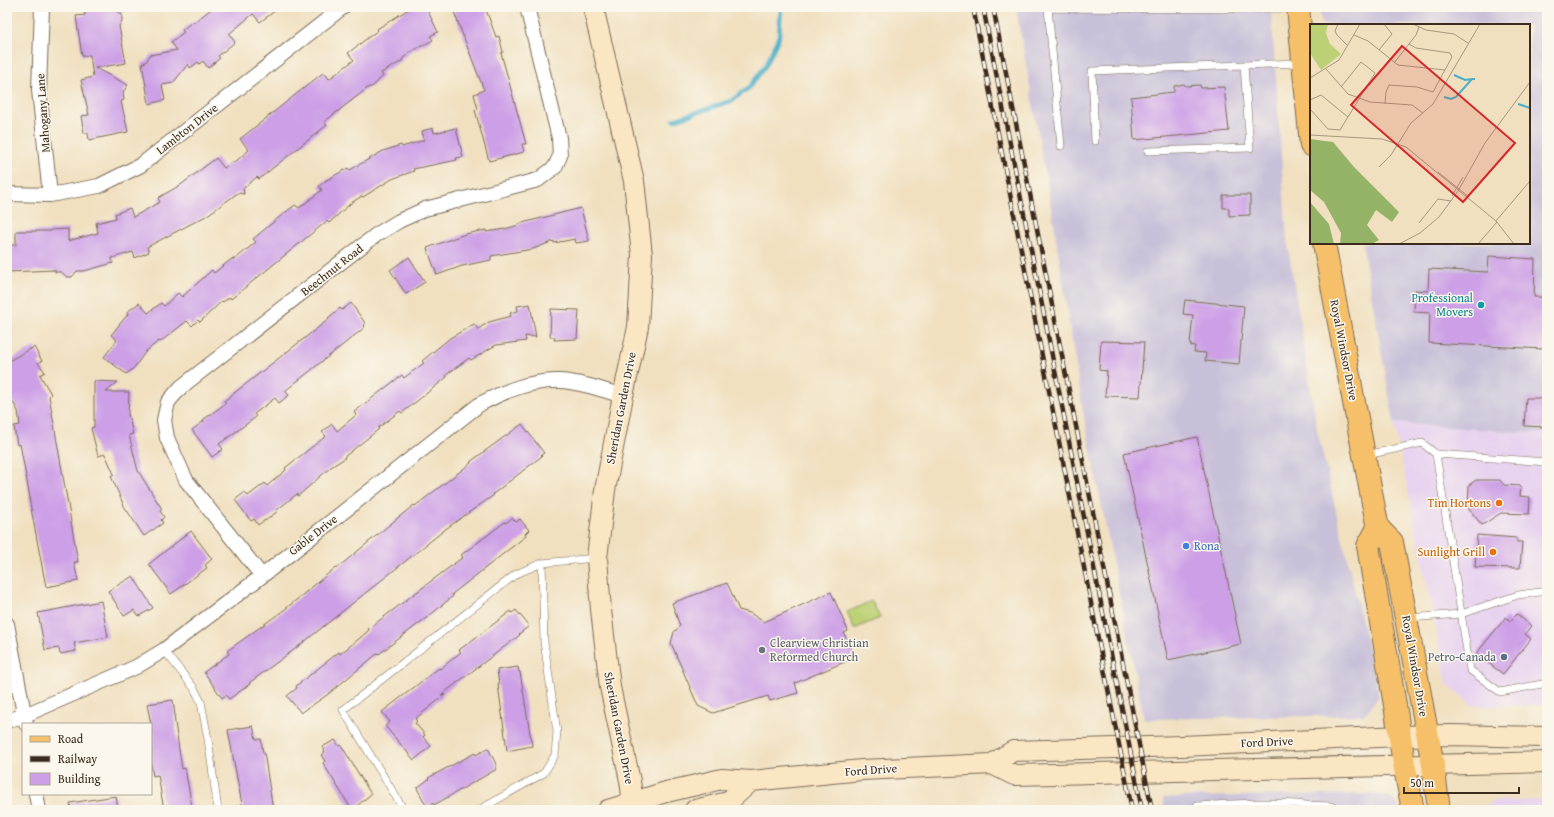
<svg xmlns="http://www.w3.org/2000/svg" width="1554" height="817" font-family="'Gentium Book Plus',serif">
  <rect width="100%" height="100%" fill="#fbf7ec"/>
  <filter id="ink" filterUnits="userSpaceOnUse"><feTurbulence type="fractalNoise" baseFrequency=".025" numOctaves="2"/><feDisplacementMap in="SourceGraphic" scale="8" xChannelSelector="R" yChannelSelector="G"/><feConvolveMatrix kernelMatrix="1 2 1 2 8 2 1 2 1" color-interpolation-filters="sRGB"/></filter>
  <filter id="wash" filterUnits="userSpaceOnUse"><feTurbulence type="fractalNoise" baseFrequency=".012" numOctaves="4" result="noise"/><feDisplacementMap in="SourceGraphic" scale="16" xChannelSelector="R" yChannelSelector="G"/><feGaussianBlur stdDeviation="0.9" result="paint"/><feColorMatrix in="noise" values="0 0 0 0 0 0 0 0 0 0 0 0 0 0 0 0 0 1.4 0 .05"/><feComposite in="paint" operator="in"/></filter>
  <g filter="url(#wash)">
    <rect width="100%" height="100%" fill="#f0e0c0"/>
    <!-- built -->
    <path fill="#e7d2ef" d="M 1394,423 L 1547,434 L 1547,705 L 1474,706 L 1447,684 Z
      M 1547,800 L 1547,810 L 1485,810 L 1492,801 Z"/>
    <!-- industrial -->
    <path fill="#c8bfd8" d="M 1016,7 L 1271,7 L 1287,240 L 1317,429 L 1379,696 L 1364,715 L 1144,719 L 1082,406 L 1054,224 Z
      M 1319,7 L 1547,7 L 1547,434 L 1394,423 L 1362,243 L 1529,243 L 1529,25 L 1322,25 Z
      M 1370,794 L 1388,795 L 1399,807 L 1400,810 L 1164,810 L 1163,798 L 1180,797 Z"/>
    <!-- green -->
    <path fill="#bcd175" stroke="#7c7e4a" d="M 872,601 L 880,618 L 854,629 L 847,612 Z"/>
    <g fill="none" stroke-linecap="round" stroke-linejoin="round">
      <!-- stream -->
      <path stroke="#4aaec9" stroke-width="4.5" d="M 674,120 L 731,101 L 749,88 L 766,65 L 779,36 L 781,7"/>
    </g>
    <g id="blocks">
      <!-- building -->
      <path fill="#cc9fe6" d="M 85,7 L 117,7 L 118,12 L 122,14 L 122,21 L 119,26 L 126,63 L 95,68 L 128,85 L 123,92 L 124,100 L 121,101 L 128,132 L 89,140 L 88,133 L 84,133 L 81,116 L 89,115 L 81,80 L 93,77 L 90,55 L 82,56 L 76,16 L 85,15 Z
        M 214,7 L 280,7 L 260,22 L 253,14 L 229,34 L 235,42 L 218,56 L 220,58 L 208,68 L 203,61 L 199,64 L 198,62 L 190,68 L 188,64 L 173,83 L 162,85 L 165,100 L 149,104 L 142,63 L 146,62 L 150,55 L 177,50 L 171,42 L 184,32 L 182,30 L 192,22 L 193,23 Z
        M 412,7 L 426,7 L 438,32 L 430,36 L 433,40 L 408,53 L 409,54 L 403,58 L 402,61 L 381,73 L 383,76 L 372,87 L 369,87 L 324,122 L 327,125 L 259,179 L 257,177 L 243,188 L 244,194 L 238,193 L 206,216 L 147,247 L 149,252 L 135,258 L 133,252 L 112,258 L 113,263 L 84,271 L 77,271 L 72,277 L 67,277 L 61,272 L 55,272 L 55,270 L 7,272 L 7,245 L 16,245 L 16,231 L 51,231 L 51,230 L 68,229 L 68,241 L 98,233 L 96,223 L 116,218 L 115,214 L 130,208 L 133,217 L 160,202 L 158,198 L 182,184 L 216,158 L 224,168 L 232,162 L 235,162 L 249,150 L 240,139 L 324,72 L 329,79 L 354,60 L 348,53 L 378,30 L 377,29 Z
        M 452,7 L 485,7 L 496,37 L 499,36 L 503,52 L 501,53 L 526,144 L 522,144 L 524,152 L 489,161 L 475,110 L 478,109 L 474,94 L 484,90 Z
        M 1184,84 L 1186,86 L 1200,85 L 1201,88 L 1224,87 L 1229,131 L 1134,140 L 1131,97 L 1174,92 L 1174,86 Z
        M 433,128 L 434,133 L 456,128 L 463,157 L 456,158 L 457,160 L 413,169 L 414,171 L 392,179 L 363,197 L 362,196 L 351,203 L 329,223 L 327,221 L 231,299 L 230,297 L 223,302 L 222,301 L 200,322 L 198,320 L 192,326 L 187,321 L 160,342 L 159,341 L 146,351 L 134,368 L 126,374 L 104,357 L 117,340 L 111,335 L 128,314 L 127,312 L 139,303 L 148,313 L 161,303 L 164,306 L 178,293 L 182,297 L 212,270 L 214,273 L 233,258 L 234,260 L 256,242 L 253,239 L 277,219 L 295,205 L 299,208 L 322,190 L 319,186 L 325,181 L 348,168 L 350,170 L 383,151 L 401,145 L 402,147 L 424,140 L 422,131 Z
        M 1223,195 L 1250,195 L 1250,215 L 1229,216 L 1229,208 L 1223,208 Z
        M 581,208 L 589,241 L 576,243 L 575,239 L 554,243 L 554,241 L 533,249 L 491,256 L 491,260 L 462,266 L 437,275 L 427,248 L 465,234 L 486,230 L 486,232 L 505,229 L 519,225 L 518,224 Z
        M 1489,256 L 1535,259 L 1534,297 L 1547,297 L 1547,318 L 1545,318 L 1544,349 L 1429,343 L 1430,313 L 1414,312 L 1415,290 L 1428,291 L 1429,269 L 1488,272 Z
        M 409,257 L 425,282 L 406,294 L 390,270 Z
        M 1185,300 L 1244,306 L 1239,364 L 1205,361 L 1206,353 L 1194,352 L 1195,346 L 1190,345 L 1193,315 L 1183,314 Z
        M 351,303 L 365,323 L 364,328 L 285,391 L 289,395 L 279,403 L 275,398 L 254,414 L 256,417 L 219,444 L 223,449 L 212,457 L 192,430 L 204,421 L 203,420 L 226,403 L 224,401 L 329,319 L 328,318 L 340,308 L 342,310 Z
        M 530,304 L 536,337 L 525,336 L 526,341 L 496,345 L 471,360 L 469,358 L 446,375 L 447,377 L 402,413 L 400,411 L 378,428 L 379,429 L 344,457 L 345,458 L 331,467 L 298,496 L 297,494 L 277,510 L 278,511 L 265,521 L 265,520 L 258,525 L 254,519 L 251,521 L 235,500 L 245,492 L 248,496 L 265,483 L 267,486 L 286,470 L 285,468 L 326,436 L 322,432 L 332,424 L 337,431 L 356,415 L 354,412 L 402,375 L 404,378 L 424,363 L 422,361 L 450,338 L 474,324 L 478,329 L 489,322 L 511,316 L 510,313 L 518,311 L 517,306 Z
        M 551,309 L 579,310 L 577,339 L 554,340 L 555,337 L 550,337 Z
        M 1101,341 L 1144,342 L 1140,397 L 1105,396 L 1107,371 L 1099,370 Z
        M 34,347 L 42,361 L 38,363 L 45,372 L 40,375 L 51,394 L 49,396 L 78,562 L 74,562 L 78,581 L 46,587 L 29,498 L 30,498 L 20,444 L 17,445 L 14,426 L 20,425 L 18,411 L 7,392 L 7,362 Z
        M 94,381 L 118,382 L 106,392 L 129,392 L 128,414 L 133,434 L 129,435 L 138,471 L 162,509 L 160,511 L 164,517 L 161,520 L 163,523 L 144,536 L 124,506 L 111,476 L 114,474 L 105,454 L 98,456 L 91,428 L 94,427 Z
        M 1526,398 L 1547,398 L 1547,427 L 1524,426 Z
        M 522,424 L 544,453 L 541,455 L 542,456 L 493,494 L 494,495 L 447,528 L 299,646 L 249,683 L 250,684 L 229,699 L 226,695 L 222,698 L 204,672 L 229,654 L 227,651 L 284,610 L 335,568 L 336,569 L 399,517 L 414,505 L 415,506 L 471,463 L 470,462 Z
        M 1197,437 L 1241,644 L 1168,660 L 1124,453 Z
        M 1476,480 L 1500,480 L 1504,485 L 1521,486 L 1520,496 L 1530,497 L 1529,514 L 1501,513 L 1482,525 L 1468,508 L 1469,485 Z
        M 512,518 L 516,522 L 520,519 L 529,530 L 525,534 L 526,536 L 456,591 L 452,594 L 453,596 L 434,612 L 379,654 L 378,653 L 327,695 L 301,713 L 287,696 L 297,688 L 296,686 L 339,652 L 340,654 L 360,638 L 369,630 L 368,629 L 463,557 L 461,555 L 505,522 L 506,523 Z
        M 191,531 L 212,559 L 205,565 L 207,568 L 171,594 L 149,564 Z
        M 1477,535 L 1517,538 L 1517,542 L 1522,542 L 1520,568 L 1475,567 Z
        M 133,576 L 153,608 L 139,616 L 134,610 L 124,616 L 108,591 Z
        M 727,583 L 739,610 L 750,613 L 764,622 L 831,592 L 848,631 L 844,633 L 854,658 L 795,683 L 798,693 L 770,701 L 768,696 L 713,713 L 698,706 L 671,643 L 674,632 L 680,626 L 672,603 Z
        M 101,601 L 108,637 L 74,643 L 76,651 L 60,654 L 59,648 L 45,650 L 38,613 Z
        M 516,610 L 529,626 L 519,634 L 520,635 L 441,695 L 446,694 L 415,719 L 417,721 L 415,723 L 425,735 L 423,737 L 431,746 L 414,760 L 385,726 L 390,722 L 382,712 L 439,668 L 440,669 L 461,652 L 459,650 L 511,611 L 512,613 Z
        M 1517,614 L 1531,626 L 1525,634 L 1531,639 L 1503,674 L 1476,654 L 1506,617 L 1510,621 Z
        M 518,667 L 519,672 L 520,672 L 532,746 L 507,751 L 498,684 L 499,684 L 497,670 Z
        M 173,700 L 175,716 L 174,716 L 182,769 L 185,768 L 192,807 L 182,808 L 183,810 L 164,810 L 158,775 L 153,776 L 151,765 L 151,724 L 147,704 Z
        M 253,726 L 256,739 L 261,739 L 263,753 L 264,752 L 273,810 L 243,810 L 228,730 Z
        M 335,740 L 339,746 L 341,745 L 371,794 L 352,810 L 323,763 L 325,761 L 321,755 L 325,752 L 322,747 Z
        M 488,748 L 497,766 L 496,767 L 497,769 L 434,805 L 433,803 L 427,807 L 417,788 L 429,779 L 428,778 L 475,753 L 476,755 Z
        M 116,796 L 118,810 L 71,810 L 70,803 Z"/>
    </g>
  </g>
  <g filter="url(#ink)">
    <use href="#blocks" fill-opacity="0" stroke="#7a6a57" stroke-width="1"/>
    <g fill="none" stroke-linecap="round" stroke-linejoin="round">
      <!-- lane casing -->
      <g stroke="#7a6a57" stroke-width="8">
        <path id="lane" d="M 1244,65 L 1301,63
          M 1095,141 L 1092,71 L 1244,65 L 1250,148 L 1148,151
          M 1061,146 L 1048,8 L 1296,9
          M 1436,454 L 1547,462
          M 1367,455 L 1422,443 L 1436,454 L 1470,670 L 1500,692 L 1547,683
          M 542,563 L 596,558
          M 1409,618 L 1461,614 L 1518,595 L 1547,591
          M 164,650 L 194,688 L 201,702 L 208,739 L 218,810
          M 404,810 L 343,710 L 516,574 L 542,563 L 544,642 L 557,732 L 555,755 L 544,773 L 479,810
          M 1198,810 L 1197,806 C 1233,804 1270,801 1306,805
          M 1307,810 L 1306,805 L 1331,806 L 1338,810"/>
      </g>
      <!-- street casing -->
      <g stroke="#7a6a57" stroke-width="16">
        <path id="street" d="M 42,7 L 39,90 L 50,195
          M 7,194 L 50,195 L 99,186 L 141,165 L 343,7
          M 262,576 L 186,480 L 167,438 L 164,420 L 168,402 L 181,387 L 376,235 L 399,221 L 425,209 L 538,180 L 555,167 L 560,156 L 559,138 L 527,7
          M 7,624 L 26,724
          M 7,721 L 25,715 L 136,667 L 164,650 L 262,576 L 480,404 C 505,391 531,380 560,381 C 581,382 603,390 623,396
          M 36,794 L 39,810"/>
      </g>
      <!-- secondary casing -->
      <g stroke="#7a6a57" stroke-width="22">
        <path id="secondary" d="M 593,7 L 634,181 L 642,255 L 638,327 L 623,396 L 605,490 L 597,558 L 601,610 L 610,687 L 630,781 L 634,810
          M 992,764 L 1013,751 L 1182,746 L 1400,736 L 1450,735 L 1547,737
          M 608,810 L 666,792 L 722,779 L 751,781 L 862,770 L 992,764 L 1014,775 L 1547,762
          M 695,810 L 728,802 L 751,781"/>
      </g>
      <!-- primary casing -->
      <g stroke="#7a6a57" stroke-width="24">
        <path id="primary" d="M 1298,7 L 1311,145
          M 1324,243 L 1373,503 L 1378,528 L 1392,542 L 1433,765 L 1439,810
          M 1378,528 L 1368,546 L 1396,711 L 1404,764 L 1413,810"/>
      </g>
      <!-- lane -->
      <use href="#lane" stroke="#fff" stroke-width="7"/>
      <!-- street -->
      <use href="#street" stroke="#fff" stroke-width="14"/>
      <!-- secondary -->
      <use href="#secondary" stroke="#fbe6c4" stroke-width="20"/>
      <!-- primary -->
      <use href="#primary" stroke="#f6c06b" stroke-width="22"/>
      <!-- rail casing -->
      <g stroke="#3b2a1e" stroke-width="4.5">
        <path id="rail" d="M 973,7 L 1132,810
          M 983,7 L 1142,810
          M 993,7 L 1152,810"/>
      </g>
      <!-- rail -->
      <use href="#rail" stroke="#fbf7ec" stroke-width="3" stroke-dasharray="9" stroke-linecap="butt"/>
    </g>
  </g>
  <!-- markers -->
  <circle fill="#0f9aa8" stroke="#fbf7ec" stroke-width="1.5" cx="1481" cy="305" r="4"/>
  <g fill="#e8710a" stroke="#fbf7ec" stroke-width="1.5">
    <circle cx="1499" cy="503" r="4"/>
    <circle cx="1493" cy="552" r="4"/>
  </g>
  <circle fill="#3f7fe0" stroke="#fbf7ec" stroke-width="1.5" cx="1186" cy="546" r="4"/>
  <circle fill="#6b7280" stroke="#fbf7ec" stroke-width="1.5" cx="762" cy="650" r="4"/>
  <circle fill="#5c6f8a" stroke="#fbf7ec" stroke-width="1.5" cx="1504" cy="657" r="4"/>
  <g text-anchor="middle" stroke-width="3" stroke-linejoin="round" paint-order="stroke">
    <!-- street labels -->
    <g font-size="12" fill="#3b2a1e" stroke="#fbf7ec">
      <text transform="translate(43 113) rotate(-94)" y="4">Mahogany Lane</text>
      <text transform="translate(187 129) rotate(-38)" y="4">Lambton Drive</text>
      <text transform="translate(332 270) rotate(-38)" y="4">Beechnut Road</text>
      <text transform="translate(1344 350) rotate(79)" y="4">Royal Windsor Drive</text>
      <text transform="translate(621 408) rotate(-79)" y="4">Sheridan Garden Drive</text>
      <text transform="translate(313 535) rotate(-38)" y="4">Gable Drive</text>
      <text transform="translate(1415 666) rotate(80)" y="4">Royal Windsor Drive</text>
      <text transform="translate(619 728) rotate(79)" y="4">Sheridan Garden Drive</text>
      <text transform="translate(1267 742) rotate(-3)" y="4">Ford Drive</text>
      <text transform="translate(871 770) rotate(-4)" y="4">Ford Drive</text>
    </g>
    <!-- culture labels -->
    <g font-size="12" fill="#0d838f" stroke="#fbf7ec" text-anchor="end">
      <text x="1473" y="302">Professional<tspan x="1473" dy="14">Movers</tspan></text>
    </g>
    <!-- food labels -->
    <g font-size="12" fill="#c56008" stroke="#fbf7ec" text-anchor="end">
      <text x="1491" y="507">Tim Hortons</text>
      <text x="1485" y="556">Sunlight Grill</text>
    </g>
    <!-- shop labels -->
    <g font-size="12" fill="#366cbe" stroke="#fbf7ec" text-anchor="start">
      <text x="1194" y="550">Rona</text>
    </g>
    <!-- worship labels -->
    <g font-size="12" fill="#5b616d" stroke="#fbf7ec" text-anchor="start">
      <text x="770" y="647">Clearview Christian<tspan x="770" dy="14">Reformed Church</tspan></text>
    </g>
    <!-- service labels -->
    <g font-size="12" fill="#4e5e75" stroke="#fbf7ec" text-anchor="end">
      <text x="1496" y="661">Petro-Canada</text>
    </g>
  </g>
  <!-- overview -->
  <g transform="translate(1310 24)">
    <rect width="220" height="220" fill="#f0e0c0"/>
    <path d="M 0,0 L 18,0 L 16,9 L 20,20 L 31,30 L 11,46 L 0,29 Z" fill="#bcd175"/>
    <path d="M 0,115 L 23,118 L 44,143 L 89,188 L 82,198 L 66,186 L 57,201 L 69,216 L 62,220 L 30,220 L 31,209 L 14,178 L 0,166 ZM 0,178 L 19,200 L 24,220 L 0,220 Z" fill="#95b366"/>
    <path fill="none" stroke="#4aaec9" stroke-width="2" d="M 144,51 L 155,56 L 162,55M 134,73 L 141,75 L 146,73 L 162,55 L 165,55M 208,80 L 220,84"/>
    <path fill="none" stroke="#a8977f" stroke-width="1" d="M 28,0 L 25,7 L 27,11 L 38,22M 103,0 L 116,6 L 144,10 L 158,19M 44,11 L 58,17 L 88,41 L 135,46M 69,26 L 82,10 L 74,0M 84,39 L 106,11 L 109,3M 16,45 L 38,70 L 60,78 L 102,81 L 113,89M 0,54 L 29,36 L 50,0M 0,76 L 11,71 L 38,93M 75,80 L 76,68 L 79,61 L 107,63 L 123,68 L 142,33 L 140,29 L 106,24 L 99,20M 0,85 L 18,105 L 30,106 L 65,49 L 51,38 L 31,63M 0,111 L 72,115 L 96,123 L 186,197 L 204,220M 69,143 L 81,131 L 101,99 L 123,80 L 170,0M 128,148 L 159,173M 142,172 L 153,153M 186,197 L 220,157M 109,199 L 128,175 L 141,177M 89,220 L 110,209 L 129,193 L 148,167 L 175,119 L 220,58M 168,220 L 187,198"/>
    <path fill="#d62828" fill-opacity="0.15" stroke="#d62828" stroke-width="2" d="M 92,22 L 205,119 L 153,178 L 41,81 Z"/>
    <rect width="220" height="220" fill="none" stroke="#3b2a1e" stroke-width="2"/>
  </g>
  <!-- margin -->
  <rect width="1554" height="817" fill="none" stroke="#fbf7ec" stroke-width="24"/>
  <!-- legend -->
  <rect x="22" y="723" width="130" height="72" fill="#fbf7ec" stroke="#aea59a"/>
  <rect x="30" y="736" width="20" height="6" fill="#f6c06b" stroke="#aea59a"/>
  <text x="58" y="743" font-size="12" fill="#3b2a1e">Road</text>
  <rect x="30" y="756" width="20" height="6" fill="#3b2a1e" stroke="#aea59a"/>
  <text x="58" y="763" font-size="12" fill="#3b2a1e">Railway</text>
  <rect x="30" y="773" width="20" height="12" fill="#cc9fe6" stroke="#aea59a"/>
  <text x="58" y="783" font-size="12" fill="#3b2a1e">Building</text>
  <!-- scale -->
  <path d="M1404 787v6h115v-6" fill="none" stroke="#3b2a1e" stroke-width="2"/>
  <text x="1410" y="787" font-size="12" fill="#3b2a1e" stroke="#fbf7ec" stroke-width="3" paint-order="stroke">50 m</text>
</svg>
